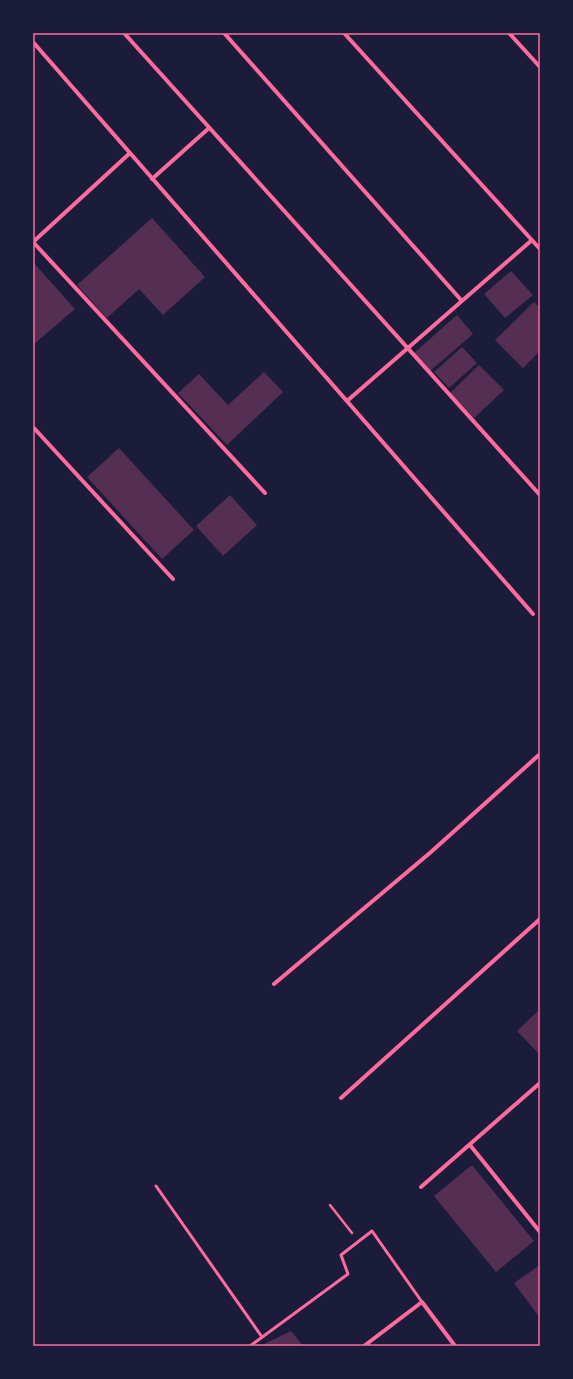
<svg xmlns="http://www.w3.org/2000/svg" width="573" height="1379" font-family="'DejaVu Sans',sans-serif">
  <rect width="100%" height="100%" fill="#1b1b3a"/>
  <!-- building -->
  <path fill="#542f53" d="M 152,218 L 205,277 L 163,315 L 139,289 L 107,318 L 77,285 Z
    M 33,262 L 75,309 L 33,345 Z
    M 511,271 L 533,295 L 505,318 L 484,294 Z
    M 534,302 L 540,308 L 540,351 L 523,368 L 495,340 Z
    M 457,315 L 473,334 L 430,371 L 414,353 Z
    M 462,347 L 477,363 L 449,388 L 434,372 Z
    M 479,365 L 504,390 L 474,418 L 450,393 Z
    M 264,372 L 283,392 L 227,445 L 178,393 L 199,374 L 228,405 Z
    M 119,448 L 194,530 L 162,559 L 87,477 Z
    M 230,495 L 257,525 L 223,556 L 196,526 Z
    M 540,1009 L 540,1055 L 517,1031 Z
    M 472,1165 L 534,1241 L 496,1272 L 434,1196 Z
    M 540,1265 L 540,1318 L 514,1283 Z
    M 291,1331 L 303,1346 L 260,1346 Z"/>
  <g fill="none" stroke-linecap="round" stroke-linejoin="round">
    <!-- path -->
    <path stroke="#ff6b9d" stroke-width="2.5" d="M 330,1205 L 352,1233"/>
    <!-- service -->
    <path stroke="#ff6b9d" stroke-width="3" d="M 156,1186 L 262,1337
      M 250,1346 L 348,1274 L 341,1255 L 372,1231 L 422,1302"/>
    <!-- minor -->
    <path stroke="#ff6b9d" stroke-width="4" d="M 124,33 L 540,495
      M 224,33 L 462,301
      M 344,33 L 540,249
      M 509,33 L 540,67
      M 33,42 L 533,614
      M 152,179 L 209,128
      M 33,242 L 265,493
      M 33,242 L 130,153
      M 347,401 L 532,240
      M 33,427 L 173,579
      M 274,984 L 431,852 L 540,754
      M 341,1098 L 540,919
      M 470,1145 L 540,1232
      M 421,1187 L 540,1083
      M 364,1346 L 422,1302 L 455,1346"/>
  </g>
  <!-- border -->
  <rect width="573" height="1379" fill="none" stroke="#1b1b3a" stroke-width="68"/>
  <rect x="34" y="34" width="505" height="1311" fill="none" stroke="#ff6b9d" stroke-width="1.5"/>
</svg>
